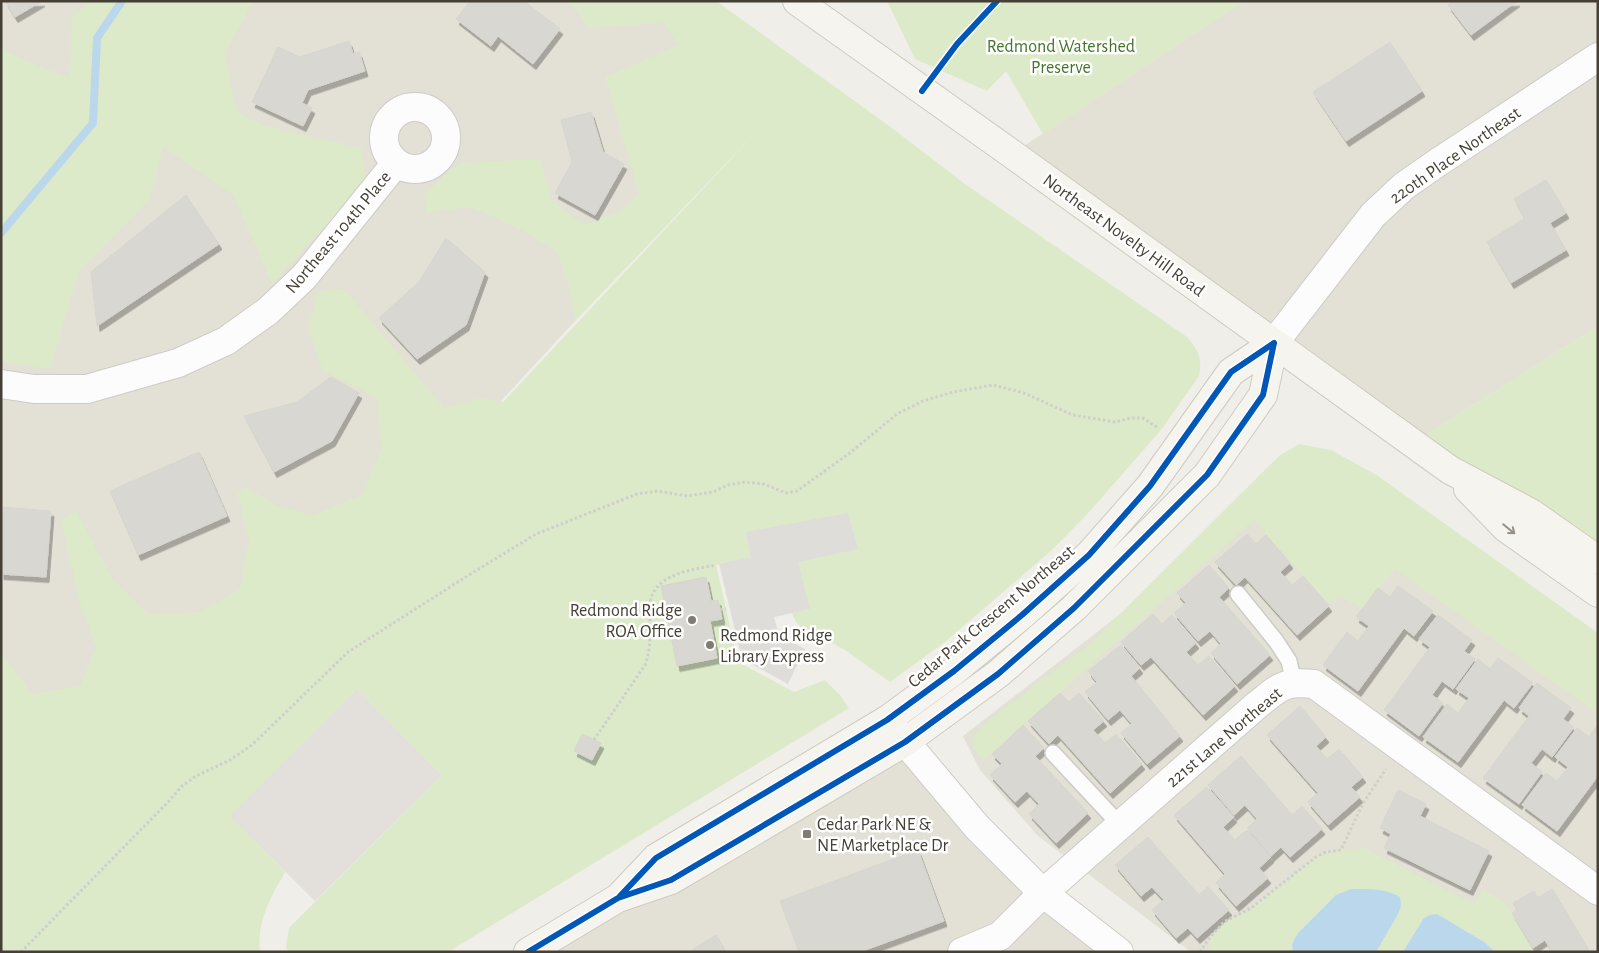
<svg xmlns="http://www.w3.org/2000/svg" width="1599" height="953" font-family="'Alegreya Sans',sans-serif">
  <defs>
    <filter id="shadow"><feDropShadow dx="3" dy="5.5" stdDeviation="0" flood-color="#0004"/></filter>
  </defs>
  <rect width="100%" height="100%" fill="#efeee9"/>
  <!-- residential -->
  <path fill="#e3e0d6" d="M 1,1 L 716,1 L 813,72 L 575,321 L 308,610 L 1,802 Z
    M 1244,1 L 1598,1 L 1598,326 L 1413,443 L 1012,154 Z
    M 1288,484 L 1598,699 L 1598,952 L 1191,952 L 1038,836 L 980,770 L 963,736 Z
    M 905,742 L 1119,952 L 528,952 Z"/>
  <!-- industrial -->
  <path fill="#e3dfda" d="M 357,689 L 442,775 L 315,901 L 229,816 Z"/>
  <!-- green -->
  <path fill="#dceac9" d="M 89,1 L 257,1 L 253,2 L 225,53 L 236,110 L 261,125 L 361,148 L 366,181 L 272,284 L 233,195 L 163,147 L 151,198 L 79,272 L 50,369 L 1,362 L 1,48 L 31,63 L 69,78 L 72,19 Z
    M 569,1 L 716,1 L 888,125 L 965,184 L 1187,337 C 1198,349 1203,359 1199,376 L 1161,430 L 1091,510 L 1052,550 L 945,642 L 890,682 L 845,650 L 801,627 L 796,622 L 792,613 L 809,609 L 797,562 L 751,557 L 716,565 L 738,662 L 794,692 L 825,680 L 840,695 L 849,708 L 448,952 L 288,952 L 286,946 L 289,928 L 442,775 L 357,689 L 230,816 L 285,872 C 270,899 257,920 260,952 L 1,952 L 1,652 L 32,694 L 80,686 L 96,648 L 79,600 L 61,520 L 76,511 L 112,578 L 148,614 L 200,612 L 240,589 L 249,539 L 237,492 L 246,487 L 277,506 L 314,515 L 363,494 L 382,447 L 376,397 L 323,371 L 308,328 L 318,291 L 344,289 L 444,408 L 480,398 L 503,402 L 761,127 L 575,321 L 570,291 L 557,252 L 522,230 L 471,207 L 427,212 L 424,194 L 459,163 L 541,159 L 552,201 L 584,225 L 623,210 L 639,193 L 605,77 L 678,45 L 664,23 L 588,28 Z
    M 887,1 L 1244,1 L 1043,134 L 1006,71 L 987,91 L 915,59 Z
    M 1598,326 L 1598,560 L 1413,443 Z
    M 1299,444 L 1331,450 L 1378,476 L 1598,633 L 1598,714 L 1395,569 L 1363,609 L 1342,597 L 1327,602 L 1254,520 L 983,761 L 973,748 L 975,734 L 990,719 L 1091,643 L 1279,456 Z
    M 1364,848 L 1474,904 L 1483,890 L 1506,903 L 1534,952 L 1495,952 L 1484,942 L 1424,918 L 1403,952 L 1376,952 L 1398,914 L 1401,906 L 1372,889 L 1351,889 L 1336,895 L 1292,944 L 1293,952 L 1209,952 L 1210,937 L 1224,922 L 1251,908 L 1316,857 L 1326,852 Z"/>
  <!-- parking -->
  <path fill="#deddd9" d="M 848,513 L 858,549 L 798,562 L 810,609 L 774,617 L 779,635 L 805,649 L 788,684 L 742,659 L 719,564 L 751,557 L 746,532 Z"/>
  <!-- water -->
  <path fill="#bad7ec" d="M 1351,889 C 1369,889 1384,888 1400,897 L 1401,906 L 1398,914 L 1376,952 L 1293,952 L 1292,944 L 1298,933 L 1336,895 Z
    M 1437,914 L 1484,942 L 1495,952 L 1403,952 L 1424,918 L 1430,915 Z"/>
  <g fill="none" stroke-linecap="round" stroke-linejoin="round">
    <!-- stream -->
    <path stroke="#bad7ec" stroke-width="8" d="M 1,233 L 93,123 L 97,38 L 122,1"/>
  </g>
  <!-- building -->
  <path fill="#d9d7d1" stroke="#d7d5cf" filter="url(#shadow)" d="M 5,1 L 42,1 L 15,17 Z
    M 470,1 L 524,1 L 560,29 L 533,64 L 498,36 L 491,46 L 456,19 Z
    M 1453,1 L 1517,1 L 1471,35 L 1448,5 Z
    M 349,41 L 353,54 L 359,52 L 365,71 L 308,90 L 302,103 L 312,108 L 303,126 L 252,102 L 278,47 L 300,57 Z
    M 1390,42 L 1422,91 L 1346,141 L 1313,92 Z
    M 591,112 L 603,152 L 624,164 L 595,215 L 555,193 L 572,162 L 561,120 Z
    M 1546,180 L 1566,213 L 1550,223 L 1566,250 L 1511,283 L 1487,242 L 1525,218 L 1514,199 Z
    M 186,195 L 219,244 L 97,326 L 91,272 Z
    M 446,238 L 485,272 L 466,325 L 417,359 L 379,318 L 419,282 Z
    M 331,377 L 359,393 L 332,441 L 274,472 L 244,416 L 297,402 Z
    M 199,452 L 227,516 L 138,555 L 110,491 Z
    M 1,507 L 51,511 L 46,577 L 1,574 Z
    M 1247,534 L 1256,544 L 1266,535 L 1290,563 L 1280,572 L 1292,585 L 1303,576 L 1329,606 L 1297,635 L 1245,577 L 1236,585 L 1215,562 Z
    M 1209,565 L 1229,588 L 1219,597 L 1270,655 L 1237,684 L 1211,653 L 1221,644 L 1210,631 L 1198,641 L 1174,613 L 1186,603 L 1177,593 Z
    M 706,577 L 711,601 L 718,600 L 722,619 L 710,621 L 717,658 L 677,666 L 661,586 Z
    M 1398,586 L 1433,611 L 1414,636 L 1404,628 L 1358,691 L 1323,665 L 1347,632 L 1358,641 L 1369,626 L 1356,617 L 1378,588 L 1390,597 Z
    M 1153,614 L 1162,624 L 1172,615 L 1196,643 L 1186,652 L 1198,665 L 1209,656 L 1235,686 L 1203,715 L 1151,657 L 1141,665 L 1121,642 Z
    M 1438,615 L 1472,640 L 1464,651 L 1475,659 L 1453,689 L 1442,681 L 1432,695 L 1443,703 L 1419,736 L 1384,710 L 1430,647 L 1419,639 Z
    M 1121,645 L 1140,668 L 1131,676 L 1180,736 L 1147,764 L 1121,733 L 1132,724 L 1120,710 L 1108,720 L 1085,692 L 1097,682 L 1088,671 Z
    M 1498,658 L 1533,683 L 1514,708 L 1504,700 L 1458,762 L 1423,737 L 1447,704 L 1458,713 L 1469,698 L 1456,689 L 1478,659 L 1490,669 Z
    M 1537,683 L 1571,708 L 1563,719 L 1574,727 L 1552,757 L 1542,749 L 1531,763 L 1542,772 L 1519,804 L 1483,778 L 1529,716 L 1519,708 Z
    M 1060,693 L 1069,702 L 1079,693 L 1104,721 L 1093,730 L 1105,743 L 1116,734 L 1142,764 L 1110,793 L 1058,735 L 1049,744 L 1028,721 Z
    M 1300,706 L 1326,737 L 1316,746 L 1327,759 L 1339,749 L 1363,777 L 1351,787 L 1360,797 L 1328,825 L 1308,802 L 1318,793 L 1267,735 Z
    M 1023,725 L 1044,748 L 1035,756 L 1088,813 L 1056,843 L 1029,814 L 1039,804 L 1027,791 L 1015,802 L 990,775 L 1002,764 L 992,754 Z
    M 1597,726 L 1598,776 L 1557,831 L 1522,805 L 1546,773 L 1557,781 L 1568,767 L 1555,757 L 1577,728 L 1589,737 Z
    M 582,734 L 601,743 L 592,760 L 574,751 Z
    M 1241,756 L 1292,815 L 1302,806 L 1322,829 L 1290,857 L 1281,847 L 1271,856 L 1247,828 L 1257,819 L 1245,805 L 1234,815 L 1208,785 Z
    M 1207,787 L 1234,817 L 1223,827 L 1235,840 L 1247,830 L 1271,857 L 1259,868 L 1268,878 L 1236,906 L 1216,883 L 1225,874 L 1174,815 Z
    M 1398,790 L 1426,804 L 1420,816 L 1489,851 L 1470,890 L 1384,848 L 1391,834 L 1380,828 Z
    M 1148,837 L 1199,895 L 1208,887 L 1229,910 L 1197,938 L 1188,928 L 1176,938 L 1152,910 L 1164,900 L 1152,887 L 1141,896 L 1115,865 Z
    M 918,850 L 944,921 L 860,952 L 799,952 L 780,901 Z
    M 1552,889 L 1590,952 L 1552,952 L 1545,940 L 1533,948 L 1512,913 L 1517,910 L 1513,903 L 1534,891 L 1538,898 Z
    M 716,935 L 726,952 L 689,952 Z"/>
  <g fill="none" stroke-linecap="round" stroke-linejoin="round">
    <!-- lane casing -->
    <g stroke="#cdccc7" stroke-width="18">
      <path id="lane" d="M 1238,594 L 1276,641 L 1289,661 L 1294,683
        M 1053,753 L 1120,825"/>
    </g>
    <!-- street casing -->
    <g stroke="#cdccc7" stroke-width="30">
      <path id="street" d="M384 138a31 31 0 1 1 62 0a31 31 0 1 1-62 0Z
        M 1274,343 L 1373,215 L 1404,186 L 1437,163 L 1598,57
        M 1,384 L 34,389 L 87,389 L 178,363 L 226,341 L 268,311 L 304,277 L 396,163
        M 887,720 L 977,827 L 1043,893 L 1119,952
        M 962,952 L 1000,936 L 1043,893 L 1257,705 C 1280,687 1283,681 1314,684 L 1598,891"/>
    </g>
    <!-- secondary casing -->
    <g stroke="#cecbc0" stroke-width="30">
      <path id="secondary" d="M 797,1 L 1012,154 L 1450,470 L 1531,513 L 1598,560
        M 1468,489 L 1506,528 L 1598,593
        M 621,895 L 656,858 L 887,720 L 954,671 L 1022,615 L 1089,555 L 1150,486 L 1231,372 L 1274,343
        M 528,952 L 618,898 L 671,880 L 905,742 L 998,674 L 1074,608 L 1207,475 L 1263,395 L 1274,343"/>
    </g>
    <!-- path -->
    <path stroke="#d0ceca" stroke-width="3" stroke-dasharray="2.5 2.5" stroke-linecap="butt" d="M 720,610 L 726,609
      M 594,740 L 645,665 C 650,652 650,640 650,627 C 650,619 649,611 650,603 C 655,573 692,570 716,565
      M 21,952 L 169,801 L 182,786 L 196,776 L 230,760 L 252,745 L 348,652 L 469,575 L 536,534 L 637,494 L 658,491 L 687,496 L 713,492 L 728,485 L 745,482 L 764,484 L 786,493 L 797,491 L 851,452 L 897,414 L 923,401 L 953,392 L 993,385 L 1024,393 L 1073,415 L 1115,422 L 1131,418 L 1143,418 L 1158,428
      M 1200,952 L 1210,937 L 1224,922 L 1251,908 L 1316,857 L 1326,852 L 1341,850 L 1363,803 L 1386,769"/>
    <!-- lane -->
    <use href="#lane" stroke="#fdfcfc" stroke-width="15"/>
    <!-- street -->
    <use href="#street" stroke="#fdfcfc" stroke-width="28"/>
    <!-- secondary -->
    <use href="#secondary" stroke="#f6f4ee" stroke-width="28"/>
    <!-- cycleway casing -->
    <g stroke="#fff" stroke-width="9">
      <path id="cycleway" d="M 922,91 L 957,44 L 997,1
        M 620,896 L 656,858 L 887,720 L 954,671 L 1022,615 L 1089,555 L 1150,486 L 1231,372 L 1274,343
        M 528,952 L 618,898 L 671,880 L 905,742 L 998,674 L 1074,608 L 1207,475 L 1263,395 L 1274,343"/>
    </g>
    <!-- cycleway -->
    <use href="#cycleway" stroke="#0057b8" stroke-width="6"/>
  </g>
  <!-- one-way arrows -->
  <defs><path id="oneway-shaft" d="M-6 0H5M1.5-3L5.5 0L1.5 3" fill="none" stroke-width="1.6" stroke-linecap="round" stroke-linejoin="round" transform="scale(1.25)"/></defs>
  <use stroke="#959088" href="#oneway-shaft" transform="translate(1509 529) rotate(39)"/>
  <!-- markers -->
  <g fill="#807c74" stroke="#fff" stroke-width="2">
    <circle cx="692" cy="620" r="5"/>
    <circle cx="710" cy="645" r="5"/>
    <rect x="802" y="829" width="10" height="10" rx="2.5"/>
  </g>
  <g text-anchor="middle" stroke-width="5" stroke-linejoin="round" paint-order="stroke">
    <!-- park labels -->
    <g font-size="18" fill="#45752a" stroke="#fff">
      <text x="1061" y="52">Redmond Watershed<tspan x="1061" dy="21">Preserve</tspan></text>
    </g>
    <!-- street labels -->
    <g font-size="18" fill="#453f35" stroke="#fff">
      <text transform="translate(1455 155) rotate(-35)" y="6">220th Place Northeast</text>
      <text transform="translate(338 232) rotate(-50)" y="6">Northeast 104th Place</text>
      <text transform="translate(1124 235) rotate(36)" y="6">Northeast Novelty Hill Road</text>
      <text transform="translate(991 616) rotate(-40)" y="6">Cedar Park Crescent Northeast</text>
      <text transform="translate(1224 737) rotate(-40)" y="6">221st Lane Northeast</text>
    </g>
    <!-- poi labels -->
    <g font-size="18" fill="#453f35" stroke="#fff" text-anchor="start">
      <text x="682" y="616" text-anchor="end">Redmond Ridge<tspan x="682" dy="21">ROA Office</tspan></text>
      <text x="720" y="641">Redmond Ridge<tspan x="720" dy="21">Library Express</tspan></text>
      <text x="817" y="830">Cedar Park NE &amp;<tspan x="817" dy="21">NE Marketplace Dr</tspan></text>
    </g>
  </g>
  <!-- border -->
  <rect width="1599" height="953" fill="none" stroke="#453f35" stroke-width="5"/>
</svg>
